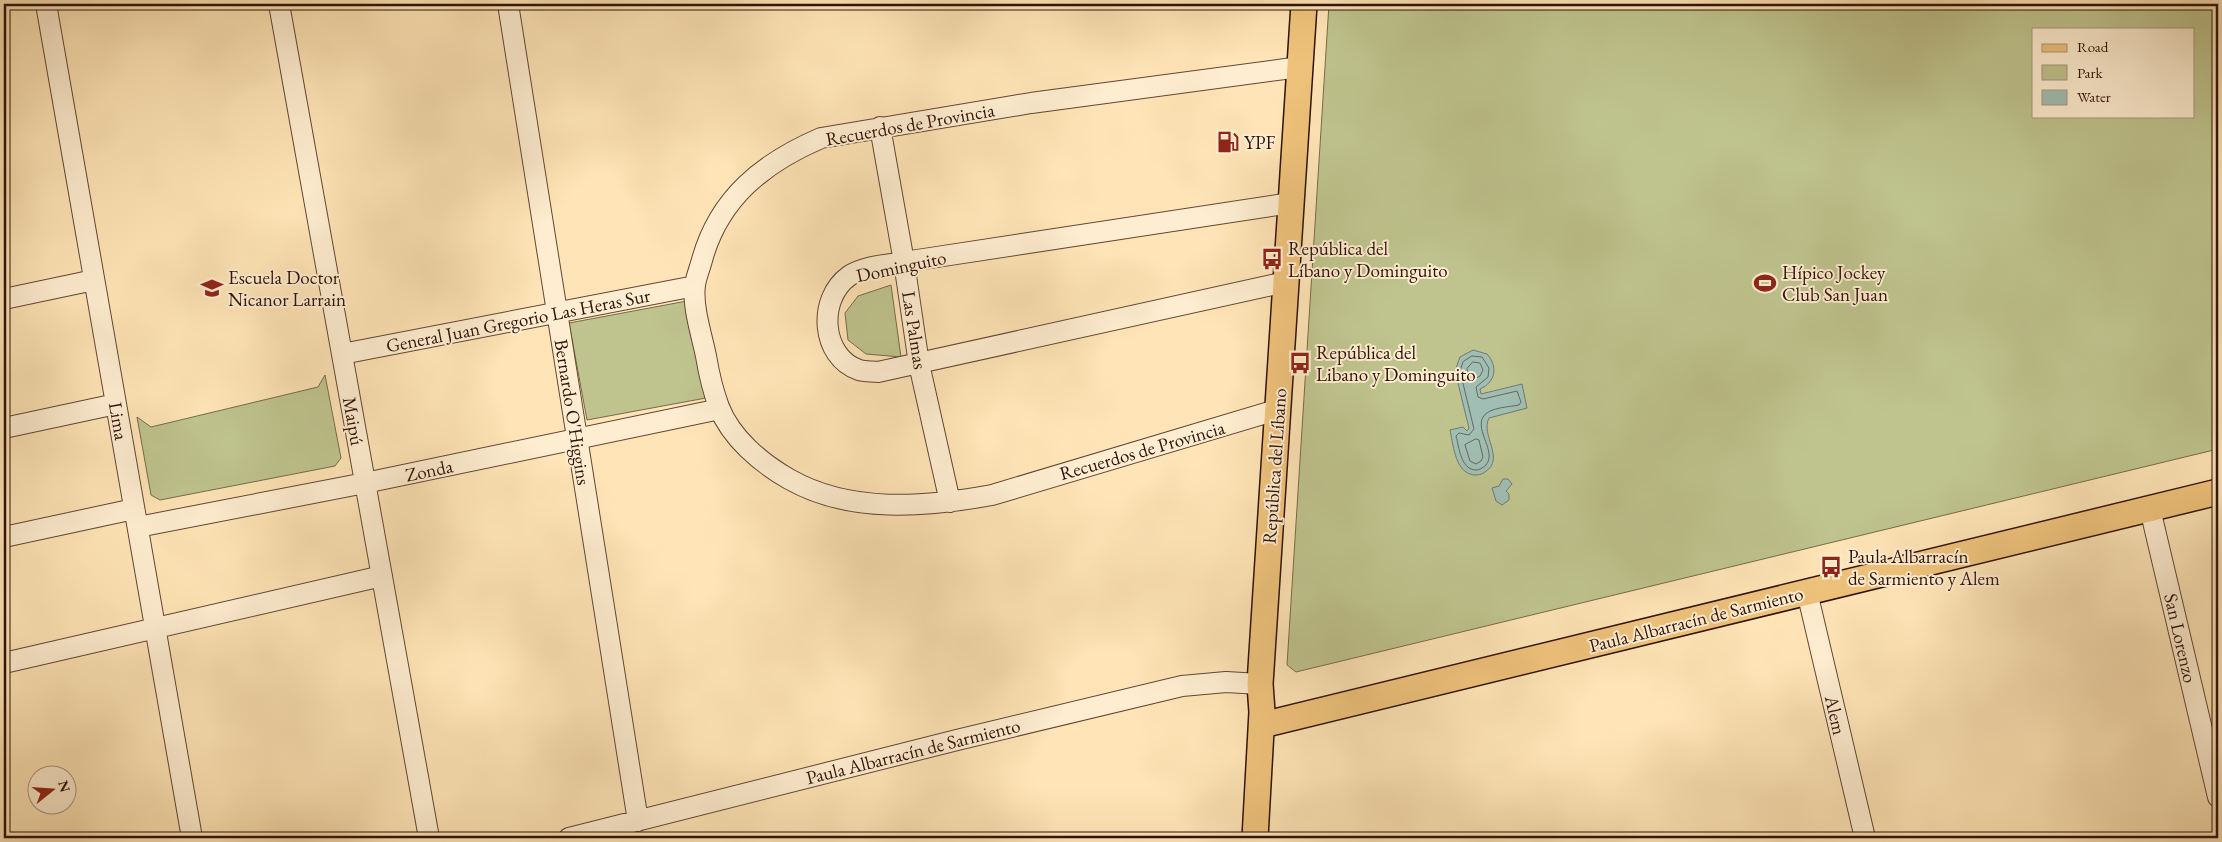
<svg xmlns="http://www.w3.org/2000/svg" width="2222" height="842" font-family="'EB Garamond',serif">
  <rect width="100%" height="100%" fill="#fee4b6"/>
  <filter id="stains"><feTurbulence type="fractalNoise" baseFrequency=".004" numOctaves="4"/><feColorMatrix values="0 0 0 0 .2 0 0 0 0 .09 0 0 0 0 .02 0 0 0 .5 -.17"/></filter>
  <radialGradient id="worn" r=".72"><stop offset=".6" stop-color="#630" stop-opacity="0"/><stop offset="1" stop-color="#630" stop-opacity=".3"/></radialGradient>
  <!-- green -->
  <path fill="#bfc48e" stroke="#776b4b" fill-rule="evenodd" d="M 1329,4 L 2218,4 L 2218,449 L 1296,672 L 1287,665 ZM 2033,29 L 2193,29 L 2193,116 L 2033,116 Z
    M 891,285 L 901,357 L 866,354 L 848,340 L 845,313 L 858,296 Z
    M 687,301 L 706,398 L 587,420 L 569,323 Z
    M 325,375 L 341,458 L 335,466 L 160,500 L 151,495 L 137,417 L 151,427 L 318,387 Z"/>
  <!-- water -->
  <path fill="#a0beb3" stroke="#73796f" d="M 1473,350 L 1487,354 C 1498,366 1496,382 1480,389 L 1481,394 L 1522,384 L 1527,408 L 1489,418 C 1480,435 1506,459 1485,472 C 1481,475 1475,476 1470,474 C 1455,469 1453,444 1450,430 L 1463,427 L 1467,431 L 1469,428 L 1455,371 L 1460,357 Z
    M 1503,479 L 1508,479 L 1512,484 L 1506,491 L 1509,494 L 1509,500 L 1502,505 L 1496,501 L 1492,488 L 1499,486 Z"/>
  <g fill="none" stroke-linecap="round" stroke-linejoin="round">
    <!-- shore -->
    <path stroke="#68685e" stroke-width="1" d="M 1472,356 L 1482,357 L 1489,368 L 1488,377 L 1476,387 L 1478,397 L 1483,399 L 1517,391 L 1521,402 L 1519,405 C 1510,407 1489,407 1483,417 C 1475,431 1497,452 1486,465 C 1483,468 1479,470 1476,470 C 1461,470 1459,447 1456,436 L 1459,433 L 1469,435 L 1474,429 L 1460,371 L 1463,362 Z
      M 1473,362 L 1480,363 L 1483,370 L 1480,376 L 1471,381 L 1467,369 Z
      M 1476,439 L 1479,440 L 1483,457 L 1481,461 L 1476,464 L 1470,461 L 1465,445 Z"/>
    <!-- minor casing -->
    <g stroke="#634634" stroke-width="22">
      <path id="minor" d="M 46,4 L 192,838
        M 279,4 L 429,838
        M 508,4 L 638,821
        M 880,127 L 904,262 L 919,364 L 950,502
        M 1286,282 L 878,372 C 873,371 865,372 859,370 C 821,357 817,299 849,276 C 864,266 887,265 904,262 L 1291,203
        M 4,299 L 94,280
        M 342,354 L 695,286
        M 1276,410 L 992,495 C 926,507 850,514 789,479 C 761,463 731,438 719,407 C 713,391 709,374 706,356 C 702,336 692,306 695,285 C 696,277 700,268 702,260 C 719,198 763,163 821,138 L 1031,103 L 1300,67
        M 4,428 L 116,404
        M 2150,509 L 2218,797
        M 138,527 L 365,483 L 720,409
        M 4,537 L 134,509
        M 1807,592 L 1865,838
        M 4,663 L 382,576
        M 569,838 L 957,740 L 1182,686 L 1226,682 L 1260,684"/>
    </g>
    <!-- major casing -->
    <g stroke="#2f1208" stroke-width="28">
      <path id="major" d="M 1262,725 L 2218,492
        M 1255,838 L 1262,712 L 1260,684 L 1304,4"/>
    </g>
    <!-- minor -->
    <use href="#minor" stroke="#feedd0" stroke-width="20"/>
    <!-- major -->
    <use href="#major" stroke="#efc27b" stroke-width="25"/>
  </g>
  <!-- icons -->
  <defs>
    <g id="fuel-bare" transform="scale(1.725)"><path d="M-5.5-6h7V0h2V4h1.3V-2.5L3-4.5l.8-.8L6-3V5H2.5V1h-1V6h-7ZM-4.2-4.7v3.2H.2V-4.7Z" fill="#8f2418" stroke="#feedd0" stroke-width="2.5" paint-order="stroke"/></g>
    <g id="bus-bare" transform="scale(1.725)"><path d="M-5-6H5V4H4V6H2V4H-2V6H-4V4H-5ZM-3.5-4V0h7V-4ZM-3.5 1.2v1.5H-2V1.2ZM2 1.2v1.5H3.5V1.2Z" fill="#8f2418" stroke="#feedd0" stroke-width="2.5" paint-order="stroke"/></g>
    <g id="stadium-bare" transform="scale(1.725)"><path d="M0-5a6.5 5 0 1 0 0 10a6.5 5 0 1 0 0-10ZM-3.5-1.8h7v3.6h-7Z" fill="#8f2418" stroke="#feedd0" stroke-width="2.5" paint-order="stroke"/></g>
    <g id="school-bare" transform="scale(1.725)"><path d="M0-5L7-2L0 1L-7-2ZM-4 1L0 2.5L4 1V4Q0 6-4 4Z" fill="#8f2418" stroke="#feedd0" stroke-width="2.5" paint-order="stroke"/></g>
  </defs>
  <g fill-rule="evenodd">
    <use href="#fuel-bare" x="1228" y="142"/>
    <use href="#bus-bare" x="1272" y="259"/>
    <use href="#stadium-bare" x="1765" y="283"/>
    <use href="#school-bare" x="212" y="288"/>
    <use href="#bus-bare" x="1300" y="363"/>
    <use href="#bus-bare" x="1831" y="567"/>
  </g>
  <g text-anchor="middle" stroke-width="4" stroke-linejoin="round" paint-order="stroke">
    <!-- street labels -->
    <g font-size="19" fill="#2f1208" stroke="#feedd0">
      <text transform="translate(910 124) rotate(-10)" y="7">Recuerdos de Provincia</text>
      <text transform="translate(901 266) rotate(-12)" y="7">Dominguito</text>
      <text transform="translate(518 320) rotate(-11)" y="7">General Juan Gregorio Las Heras Sur</text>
      <text transform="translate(915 330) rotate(81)" y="7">Las Palmas</text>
      <text transform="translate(573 412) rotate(81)" y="7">Bernardo O'Higgins</text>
      <text transform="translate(119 421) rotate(80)" y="7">Lima</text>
      <text transform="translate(354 421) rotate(80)" y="7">Maipú</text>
      <text transform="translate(1142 450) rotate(-16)" y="7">Recuerdos de Provincia</text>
      <text transform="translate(1274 466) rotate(-86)" y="7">República del Líbano</text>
      <text transform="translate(429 470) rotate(-12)" y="7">Zonda</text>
      <text transform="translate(1696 619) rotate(-14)" y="7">Paula Albarracín de Sarmiento</text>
      <text transform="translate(2181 638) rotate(77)" y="7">San Lorenzo</text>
      <text transform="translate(1836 715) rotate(77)" y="7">Alem</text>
      <text transform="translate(913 751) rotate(-14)" y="7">Paula Albarracín de Sarmiento</text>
    </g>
    <!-- poi labels -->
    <g font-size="19" fill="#2f1208" stroke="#feedd0" text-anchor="start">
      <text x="1244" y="149">YPF</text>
      <text x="1288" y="255">República del<tspan x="1288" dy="22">Líbano y Dominguito</tspan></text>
      <text x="1782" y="279">Hípico Jockey<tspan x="1782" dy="22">Club San Juan</tspan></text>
      <text x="228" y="284">Escuela Doctor<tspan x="228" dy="22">Nicanor Larrain</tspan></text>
      <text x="1316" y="359">República del<tspan x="1316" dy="22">Libano y Dominguito</tspan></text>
      <text x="1848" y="563">Paula Albarracín<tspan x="1848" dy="22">de Sarmiento y Alem</tspan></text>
    </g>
  </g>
  <!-- margin -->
  <rect width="2222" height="842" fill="none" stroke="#fee4b6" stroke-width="20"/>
  <rect x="5" y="5" width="2212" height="832" fill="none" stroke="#2f1208" stroke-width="2.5"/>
  <rect x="10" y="10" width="2202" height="822" fill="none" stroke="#2f1208"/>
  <!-- legend -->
  <rect x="2032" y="28" width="162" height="90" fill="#feedd0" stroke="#ab9580"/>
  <rect x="2042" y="44" width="25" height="8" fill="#efc27b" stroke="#ab9580"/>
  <text x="2077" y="52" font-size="15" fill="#2f1208">Road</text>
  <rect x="2042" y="65" width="25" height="15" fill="#bfc48e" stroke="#ab9580"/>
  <text x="2077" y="78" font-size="15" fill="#2f1208">Park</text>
  <rect x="2042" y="90" width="25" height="15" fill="#a0beb3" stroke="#ab9580"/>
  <text x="2077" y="102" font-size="15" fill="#2f1208">Water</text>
  <!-- north arrow -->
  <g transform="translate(52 790) rotate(73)"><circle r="24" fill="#feedd0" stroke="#ab9580"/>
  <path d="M0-4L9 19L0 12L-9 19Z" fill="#8f2418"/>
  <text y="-8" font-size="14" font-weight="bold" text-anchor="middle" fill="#2f1208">N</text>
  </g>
  <rect width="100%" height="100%" filter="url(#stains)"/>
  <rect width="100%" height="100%" fill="url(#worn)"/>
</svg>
